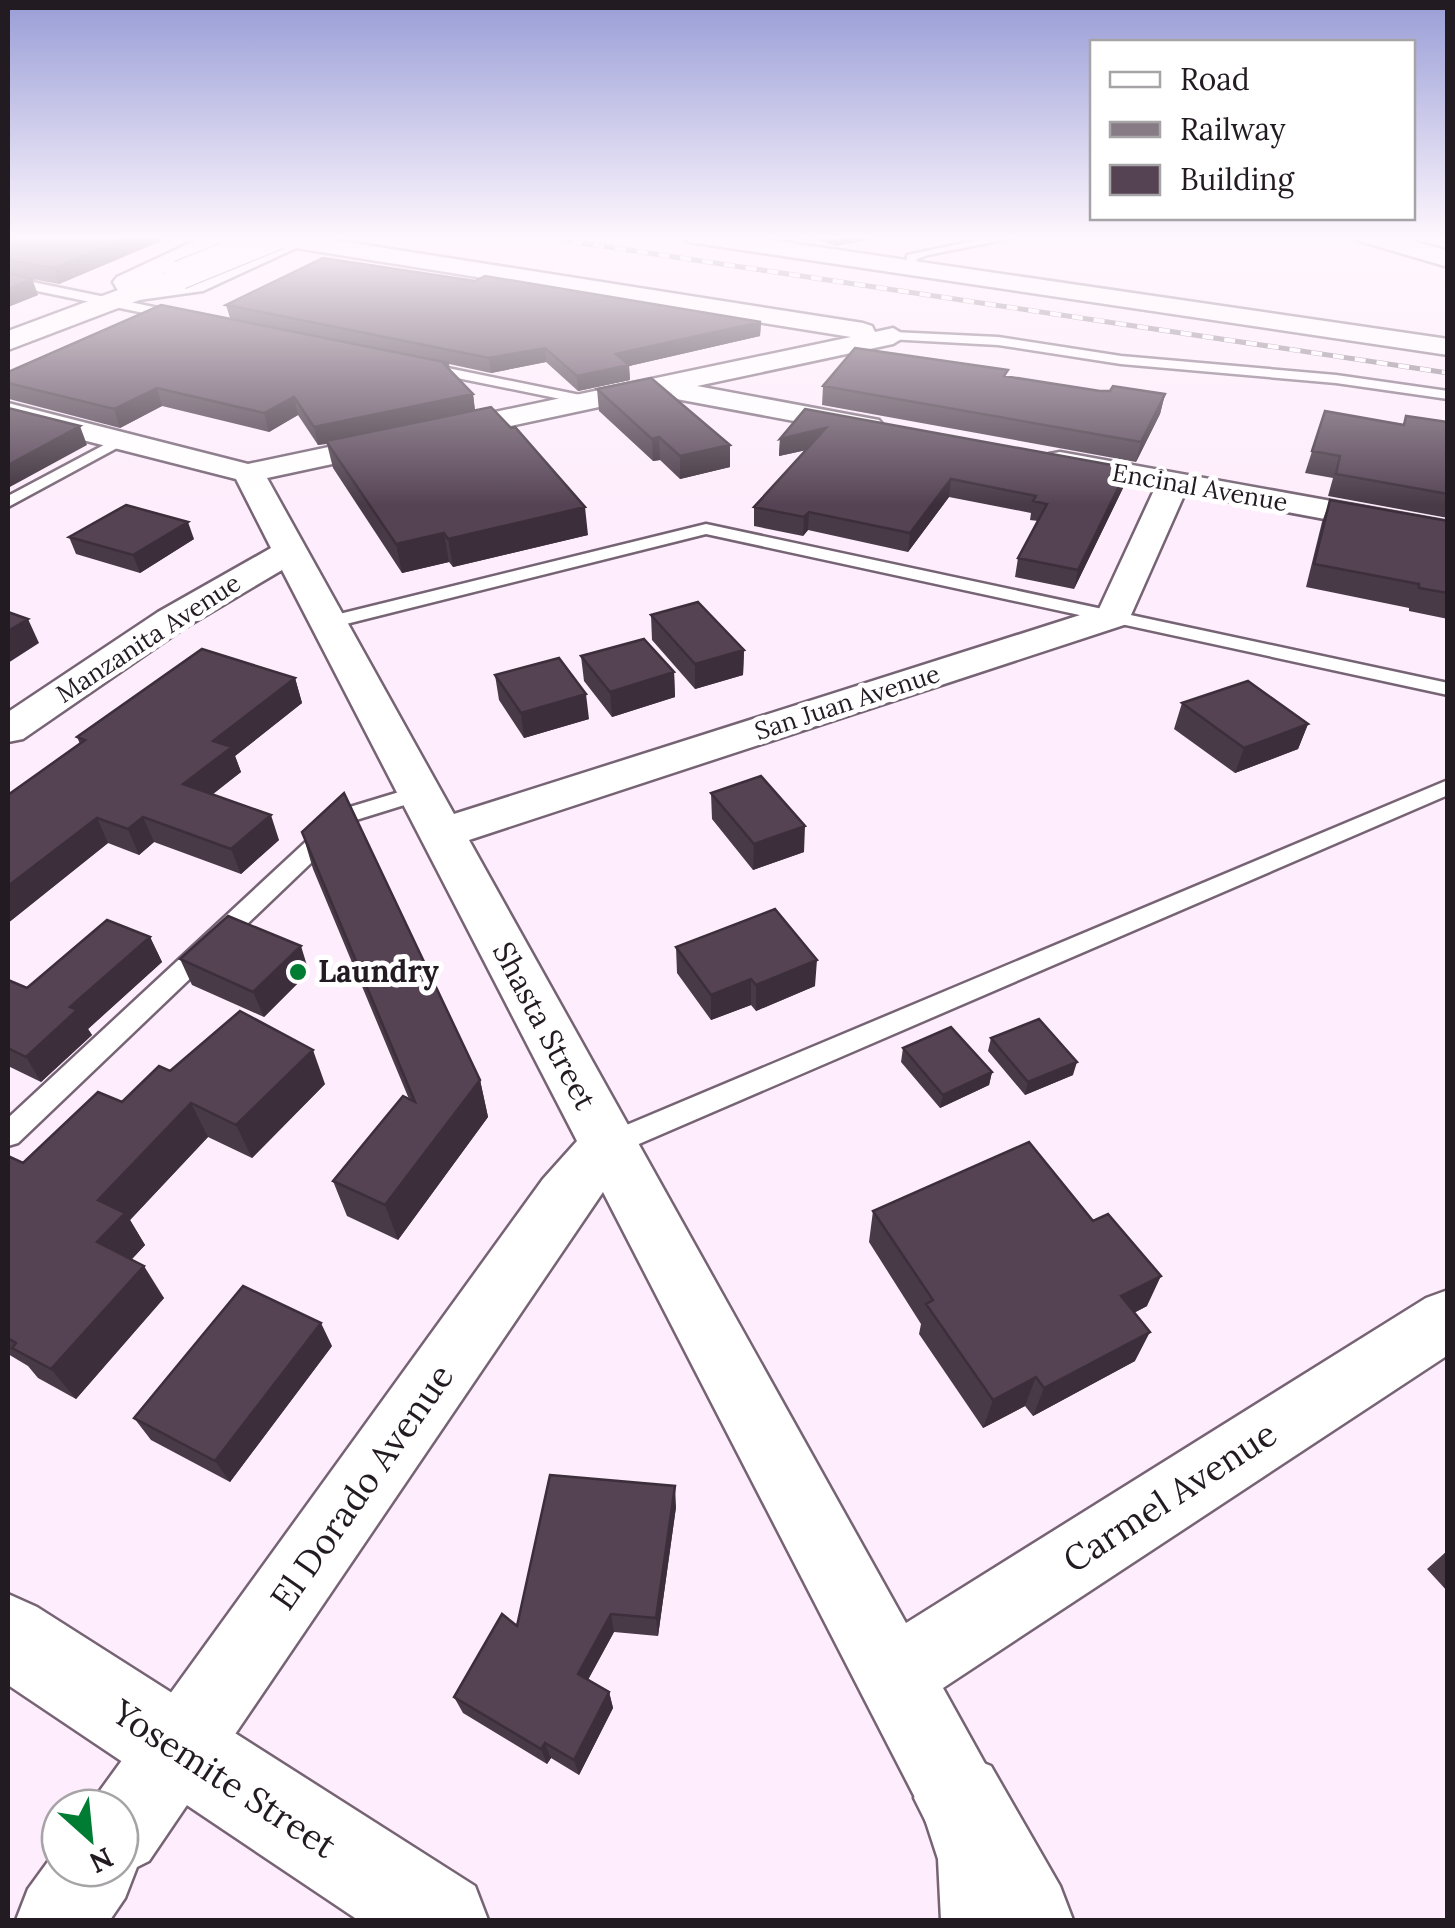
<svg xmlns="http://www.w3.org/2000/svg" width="1455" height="1928" font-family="Lora,serif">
  <rect width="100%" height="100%" fill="#feedfc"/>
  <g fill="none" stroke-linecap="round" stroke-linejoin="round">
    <!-- lane casing -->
    <g stroke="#766475" stroke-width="5">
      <path id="lane" d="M 1003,235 L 1028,235 L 928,255 L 917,259 L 916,271 L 906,269 L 907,255 Z
        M 8,277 L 178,312 L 184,316 L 178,320 L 8,285 Z
        M 893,332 L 998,337 L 1121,356 L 1336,375 L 1448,391 L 1448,399 L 1336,383 L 1121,364 L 998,345 L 888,339 L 888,333 Z
        M 418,362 L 590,397 L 597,401 L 590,405 L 413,369 L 411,366 Z
        M 117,438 L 130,441 L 8,507 L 8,496 Z
        M 706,524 L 1448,683 L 1448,695 L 706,534 L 330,628 L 321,622 L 323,618 Z
        M 1448,780 L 1448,795 L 618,1153 L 608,1157 L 598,1153 L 594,1145 L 598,1137 Z
        M 419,786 L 430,793 L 427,798 L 356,820 L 18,1143 L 8,1146 L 8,1118 L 340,810 Z"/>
    </g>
    <!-- street casing -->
    <g stroke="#766475" stroke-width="5">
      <path id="street" d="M 207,235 L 237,235 L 139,286 L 189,279 L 268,243 L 250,240 L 247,235 L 302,235 L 863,323 L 872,326 L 875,332 L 893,328 L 906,336 L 893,344 L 697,386 L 879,420 L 884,426 L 879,432 L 869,435 L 655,395 L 267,478 L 454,814 L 1099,609 L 1155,488 L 1049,468 L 1045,461 L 1049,454 L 1060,452 L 1448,522 L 1448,542 L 1185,493 L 1127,624 L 469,840 L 906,1623 L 1426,1298 L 1448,1290 L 1448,1355 L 943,1688 L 988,1769 L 1022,1859 L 1027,1920 L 941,1920 L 938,1859 L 923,1813 L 603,1192 L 149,1861 L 137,1867 L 125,1898 L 110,1920 L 16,1920 L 28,1889 L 60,1845 L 60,1868 L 120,1868 L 120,1808 L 88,1808 L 91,1803 L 543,1179 L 577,1141 L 282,570 L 184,628 L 23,739 L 8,742 L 8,712 L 158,612 L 271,548 L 236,479 L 8,421 L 8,403 L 248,464 L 851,337 L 296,248 L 203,291 L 132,301 L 123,299 L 113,282 L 117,277 Z
        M 678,235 L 736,235 L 1448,339 L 1448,355 L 689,242 Z"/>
    </g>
    <!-- secondary casing -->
    <g stroke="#766475" stroke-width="5">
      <path id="secondary" d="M 1353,235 L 1393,235 L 1448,251 L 1448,267 L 1356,240 Z
        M 180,267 L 193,275 L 189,281 L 8,350 L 8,331 Z
        M 8,1594 L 37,1607 L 475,1886 L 488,1920 L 358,1920 L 8,1685 Z
        M 959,1753 L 991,1766 L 1060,1886 L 1073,1920 L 975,1920 L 914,1798 L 927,1766 Z"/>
    </g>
    <!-- lane -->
    <use href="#lane" fill="#fff" fill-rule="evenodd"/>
    <!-- street -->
    <use href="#street" fill="#fff" fill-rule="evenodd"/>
    <!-- secondary -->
    <use href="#secondary" fill="#fff" fill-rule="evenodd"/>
    <!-- rail casing -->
    <g stroke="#877b85" stroke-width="5">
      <path id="rail" d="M 528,235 L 1448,373"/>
    </g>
    <!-- rail -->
    <use href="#rail" stroke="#fff" stroke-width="4" stroke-dasharray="11" stroke-linecap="butt"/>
    <!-- secondary-bridge casing -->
    <g stroke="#766475" stroke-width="30" stroke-linecap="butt">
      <path id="secondary-bridge" d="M 180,275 L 278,235"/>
    </g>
    <!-- secondary-bridge -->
    <use href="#secondary-bridge" stroke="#fff" stroke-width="28"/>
  </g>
  <!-- wall -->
  <path fill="#493a48" d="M 8,235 L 161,241 L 59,284 L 32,279 L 38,295 L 8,307 Z
    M 788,235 L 894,235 L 835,246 L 817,239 L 796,240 Z
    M 475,281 L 761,322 L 760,336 L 629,366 L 630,380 L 578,391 L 546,362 L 491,373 L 449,364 L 450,370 L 473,394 L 475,410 L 588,535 L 453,567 L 449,562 L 402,573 L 333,468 L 327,444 L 318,445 L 298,415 L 269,432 L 162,406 L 120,428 L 9,399 L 8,400 L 8,372 L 230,318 L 226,305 Z
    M 1007,376 L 1100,391 L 1165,394 L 1160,414 L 1136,462 L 822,405 L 823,386 Z
    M 597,389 L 730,445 L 730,467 L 680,479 L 660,460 L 653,461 L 599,411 Z
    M 1325,411 L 1403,424 L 1406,416 L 1448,422 L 1448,518 L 1328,496 L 1333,478 L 1305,473 Z
    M 780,439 L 1124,486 L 1074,589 L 1015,577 L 1018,558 L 1038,521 L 1030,520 L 1031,513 L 949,497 L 908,552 L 808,530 L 803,536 L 754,526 L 754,507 L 806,450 L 779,456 Z
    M 1330,500 L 1448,521 L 1448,619 L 1409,611 L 1409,608 L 1306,587 L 1322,522 Z
    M 69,537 L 194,539 L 140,573 L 76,554 Z
    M 651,615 L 744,650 L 743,675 L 695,689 L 652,640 Z
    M 581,656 L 674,672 L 675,697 L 612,717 L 584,681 Z
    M 495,675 L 589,719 L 524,738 L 499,700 Z
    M 295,678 L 302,703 L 235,756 L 241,772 L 212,794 L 279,840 L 241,874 L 154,842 L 139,855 L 108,843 L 8,923 L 8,795 L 80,744 L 77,737 Z
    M 1182,703 L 1308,724 L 1298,749 L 1235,773 L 1174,729 Z
    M 711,793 L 804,852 L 753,870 L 712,819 Z
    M 302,832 L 480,1080 L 488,1117 L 398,1240 L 347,1216 L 333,1181 L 409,1099 L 313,869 Z
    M 150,937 L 162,962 L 88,1029 L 92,1035 L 41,1082 L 8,1066 L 8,980 L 27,988 Z
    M 676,947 L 815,986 L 756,1011 L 751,1005 L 711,1020 L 677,973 Z
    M 180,959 L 309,972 L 264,1017 L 192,985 Z
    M 991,1038 L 1073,1075 L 1025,1095 L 988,1051 Z
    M 903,1048 L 992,1072 L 989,1085 L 940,1108 L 901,1062 Z
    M 170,1071 L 325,1084 L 252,1158 L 208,1137 L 130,1220 L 145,1245 L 131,1260 L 164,1298 L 76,1399 L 38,1378 L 28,1366 L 8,1354 L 8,1156 L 23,1163 Z
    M 873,1211 L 1147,1306 L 1134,1313 L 1135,1361 L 1033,1416 L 1025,1406 L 983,1428 L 919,1334 L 921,1324 L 869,1242 Z
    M 332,1346 L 230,1482 L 151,1440 L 134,1418 Z
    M 676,1507 L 658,1636 L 614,1632 L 588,1680 L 609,1692 L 613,1708 L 579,1775 L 551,1758 L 547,1764 L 463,1713 L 454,1697 L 517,1626 Z
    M 1448,1550 L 1448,1592 L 1427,1569 Z"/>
  <!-- shaded-wall -->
  <path fill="#3c2f3b" d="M 134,235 L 159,235 L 161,241 L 59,284 L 54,268 Z
    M 835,235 L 894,235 L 835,246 Z
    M 32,279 L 38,295 L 8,307 L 8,289 Z
    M 761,322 L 760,336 L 629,366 L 630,380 L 578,391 L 577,376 L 616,354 Z
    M 545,348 L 546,362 L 491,373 L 489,358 Z
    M 157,388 L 162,406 L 120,428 L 114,409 Z
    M 473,394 L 475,412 L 318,445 L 314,427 Z
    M 1165,394 L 1160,414 L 1136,462 L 1141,442 Z
    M 294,397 L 298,415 L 269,432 L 264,413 Z
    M 80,426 L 87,445 L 8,488 L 8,465 Z
    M 826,428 L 825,446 L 779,456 L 780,439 Z
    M 659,437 L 660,460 L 653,461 L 652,439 Z
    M 730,445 L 730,467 L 680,479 L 680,456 Z
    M 1128,468 L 1124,486 L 1074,589 L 1078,570 Z
    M 951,479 L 949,497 L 908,552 L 910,533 Z
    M 585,507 L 588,535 L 453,567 L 448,539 Z
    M 809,512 L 808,530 L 803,536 L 804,517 Z
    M 188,522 L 194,539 L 140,573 L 133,555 Z
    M 444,533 L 449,562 L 402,573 L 396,544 Z
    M 28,619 L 39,643 L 8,663 L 8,631 Z
    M 744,650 L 743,675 L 695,689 L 695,664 Z
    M 674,672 L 675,697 L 612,717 L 610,692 Z
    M 295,678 L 302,703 L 235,756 L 241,772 L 193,810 L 183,784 L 213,741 Z
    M 586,694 L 589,719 L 524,738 L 521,713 Z
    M 1308,724 L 1298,749 L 1235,773 L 1244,748 Z
    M 271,815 L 279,840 L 241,874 L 231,849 Z
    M 143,817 L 154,842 L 139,855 L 128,829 Z
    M 97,818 L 108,843 L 8,923 L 8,886 Z
    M 805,826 L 804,852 L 753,870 L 754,844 Z
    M 150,937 L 162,962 L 88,1029 L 92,1035 L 41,1082 L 26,1057 L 70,1007 Z
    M 301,946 L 309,972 L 264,1017 L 253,992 Z
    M 817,960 L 815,986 L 756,1011 L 756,985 Z
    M 751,979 L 751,1005 L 711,1020 L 711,995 Z
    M 313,1050 L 325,1084 L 252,1158 L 236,1125 Z
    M 1077,1062 L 1073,1075 L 1025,1095 L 1028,1082 Z
    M 992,1072 L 989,1085 L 940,1108 L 943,1095 Z
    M 480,1080 L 488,1117 L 398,1240 L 385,1205 Z
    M 191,1103 L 208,1137 L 130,1220 L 145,1245 L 118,1274 L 97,1242 L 98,1200 Z
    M 144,1266 L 164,1298 L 76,1399 L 51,1369 Z
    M 1161,1276 L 1147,1306 L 1108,1326 L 1121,1296 Z
    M 321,1323 L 332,1346 L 230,1482 L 215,1461 Z
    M 1150,1332 L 1135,1361 L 1033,1416 L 1044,1388 Z
    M 1036,1377 L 1025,1406 L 983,1428 L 993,1400 Z
    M 675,1486 L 676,1507 L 658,1636 L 656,1618 Z
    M 611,1614 L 614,1632 L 582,1690 L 578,1674 Z
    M 609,1692 L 613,1708 L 579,1775 L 574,1760 Z
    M 545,1743 L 551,1758 L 547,1764 L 541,1749 Z"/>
  <!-- building -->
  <path fill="#554354" stroke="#3c2f3b" stroke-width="2.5" d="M 8,235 L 134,235 L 54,268 L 8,260 Z
    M 323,258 L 475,281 L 485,276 L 761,322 L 616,354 L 629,365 L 577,376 L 545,348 L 489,358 L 226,305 Z
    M 8,273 L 32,279 L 8,289 Z
    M 161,305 L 449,363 L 444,364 L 473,394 L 314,427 L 294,397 L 264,413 L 157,388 L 114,409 L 8,383 L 8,372 Z
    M 855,348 L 1008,370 L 1004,376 L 1100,391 L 1110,391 L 1113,386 L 1165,394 L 1141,442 L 823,386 Z
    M 651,378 L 730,445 L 680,456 L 659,437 L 652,439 L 597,389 Z
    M 491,407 L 511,428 L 515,427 L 585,507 L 448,539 L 444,533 L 396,544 L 326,441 Z
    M 8,408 L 80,426 L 8,465 Z
    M 805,409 L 1128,468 L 1078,570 L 1018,558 L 1047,504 L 1033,501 L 1036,496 L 951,479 L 910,533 L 809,512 L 804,517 L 754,507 L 826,428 L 780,439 Z
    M 1325,411 L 1404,425 L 1406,416 L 1448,422 L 1448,494 L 1336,474 L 1340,456 L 1312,451 Z
    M 1330,500 L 1448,521 L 1448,593 L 1419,588 L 1419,584 L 1314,564 Z
    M 126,505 L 188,522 L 133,555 L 69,537 Z
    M 698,602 L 744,650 L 695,664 L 651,615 Z
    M 8,612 L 28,619 L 8,631 Z
    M 644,639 L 674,672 L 610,692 L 581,656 Z
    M 202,649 L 295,678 L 213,741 L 232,747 L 183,784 L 271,815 L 231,849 L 143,817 L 128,829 L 97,818 L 8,886 L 8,795 L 85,740 L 77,737 Z
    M 559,658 L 586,694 L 521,713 L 495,675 Z
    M 1248,681 L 1308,724 L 1244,748 L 1182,703 Z
    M 761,776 L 805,826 L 754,844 L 711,793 Z
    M 344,793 L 480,1080 L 385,1205 L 333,1181 L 403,1096 L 415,1102 L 302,832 Z
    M 775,909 L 817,960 L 756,985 L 751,979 L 711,995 L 676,947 Z
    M 228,916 L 301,946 L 253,992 L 180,959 Z
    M 107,920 L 150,937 L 70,1007 L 77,1010 L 26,1057 L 8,1048 L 8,980 L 27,988 Z
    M 240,1011 L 313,1050 L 236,1125 L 191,1103 L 98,1200 L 125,1213 L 97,1242 L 144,1266 L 51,1369 L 12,1348 L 16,1343 L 8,1338 L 8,1156 L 23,1163 L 98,1092 L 122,1102 L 159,1066 L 170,1071 Z
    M 1039,1019 L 1077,1062 L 1028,1082 L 991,1038 Z
    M 951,1027 L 992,1072 L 943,1095 L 903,1048 Z
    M 1029,1142 L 1093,1221 L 1108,1214 L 1161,1276 L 1121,1296 L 1150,1332 L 1044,1388 L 1036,1377 L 993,1400 L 926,1304 L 933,1300 L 873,1211 Z
    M 243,1286 L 321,1323 L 215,1461 L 134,1418 Z
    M 550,1475 L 675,1486 L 656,1618 L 611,1614 L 578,1674 L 609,1692 L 574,1760 L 545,1743 L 541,1749 L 454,1697 L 502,1614 L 517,1626 Z"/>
  <!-- sky -->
  <linearGradient id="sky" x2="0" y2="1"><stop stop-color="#989dd6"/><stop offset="0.47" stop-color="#fff7fe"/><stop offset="1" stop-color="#fff7fe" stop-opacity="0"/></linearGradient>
  <rect width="1455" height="505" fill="url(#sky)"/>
  <!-- markers -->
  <circle fill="#007c33" stroke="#fff" stroke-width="4" cx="298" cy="972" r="10"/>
  <g text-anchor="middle" stroke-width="10" stroke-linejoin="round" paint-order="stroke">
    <!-- far-street labels -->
    <g font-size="25" fill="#231b22" stroke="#fff">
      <text transform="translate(1200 487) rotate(10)" y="9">Encinal Avenue</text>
      <text transform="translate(148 638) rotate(-33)" y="9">Manzanita Avenue</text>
      <text transform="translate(847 702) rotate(-18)" y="9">San Juan Avenue</text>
    </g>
    <!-- poi labels -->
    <g font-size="30" font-weight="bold" fill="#231b22" stroke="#fff" text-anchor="start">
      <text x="318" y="982">Laundry</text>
    </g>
    <!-- street labels -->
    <g font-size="30" fill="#231b22" stroke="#fff">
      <text transform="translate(544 1026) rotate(62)" y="10">Shasta Street</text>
    </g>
    <!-- near-street labels -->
    <g font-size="35" fill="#231b22" stroke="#fff">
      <text transform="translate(362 1487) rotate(-55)" y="12">El Dorado Avenue</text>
      <text transform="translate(1170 1497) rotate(-33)" y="12">Carmel Avenue</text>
      <text transform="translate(224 1779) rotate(33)" y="12">Yosemite Street</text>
    </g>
  </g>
  <!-- border -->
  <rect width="1455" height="1928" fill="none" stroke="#231b22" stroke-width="20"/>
  <!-- legend -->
  <rect x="1090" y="40" width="325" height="180" fill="#ffffff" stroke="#a7a4a7" stroke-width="2.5"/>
  <rect x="1110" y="72" width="50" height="15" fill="#ffffff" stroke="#a7a4a7" stroke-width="2.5"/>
  <text x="1180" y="90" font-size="30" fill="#231b22">Road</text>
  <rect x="1110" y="122" width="50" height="15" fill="#877b85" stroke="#a7a4a7" stroke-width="2.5"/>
  <text x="1180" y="140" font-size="30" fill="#231b22">Railway</text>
  <rect x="1110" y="165" width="50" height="30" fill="#554354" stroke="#a7a4a7" stroke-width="2.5"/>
  <text x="1180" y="190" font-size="30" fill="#231b22">Building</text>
  <!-- north arrow -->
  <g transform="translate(90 1838) rotate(153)"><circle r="48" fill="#ffffff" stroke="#a7a4a7" stroke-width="2.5"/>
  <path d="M0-8L18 38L0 25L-18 38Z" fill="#007c33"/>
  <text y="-15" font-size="28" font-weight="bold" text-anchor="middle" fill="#231b22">N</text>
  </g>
</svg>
